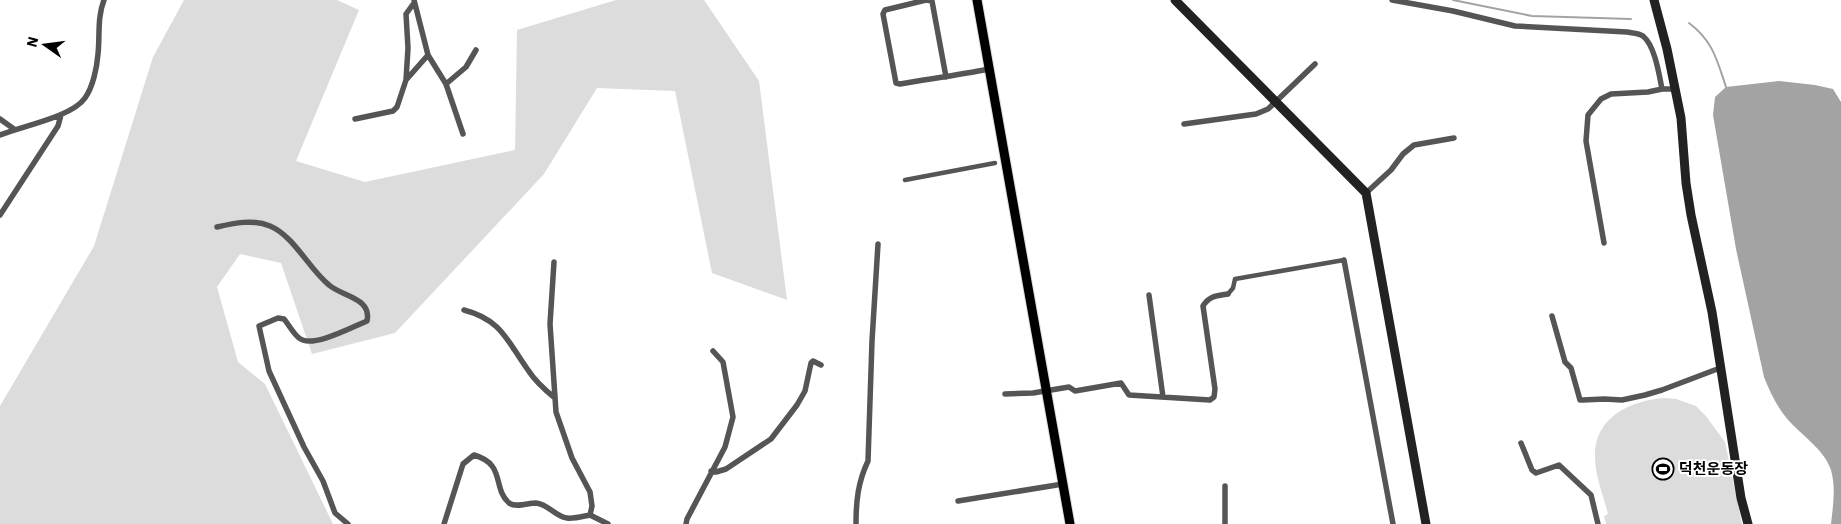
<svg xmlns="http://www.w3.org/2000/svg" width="1841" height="524" font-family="'IBM Plex Sans','Noto Sans KR',sans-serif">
  <rect width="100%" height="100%" fill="#fff"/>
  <!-- green -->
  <path fill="#dcdcdc" d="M 184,0 L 337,0 L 359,10 L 296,161 L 365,182 L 515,150 L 517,30 L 616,0 L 704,0 L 759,81 L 787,300 L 712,273 L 675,91 L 597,88 L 544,174 L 395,333 L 312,354 L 281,263 L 240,254 L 217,287 L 238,362 L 265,384 L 333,524 L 0,524 L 0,406 L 94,246 L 153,57 Z
    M 1665,398 L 1676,399 L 1696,406 L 1705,415 L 1725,442 L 1742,524 L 1606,524 L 1604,516 L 1608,514 C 1604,497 1595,476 1595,458 C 1593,418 1630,400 1665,398 Z"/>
  <!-- water -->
  <path fill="#a3a3a3" d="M 1779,81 L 1815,85 L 1833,89 L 1841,102 L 1841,524 L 1831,524 C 1833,506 1836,488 1831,470 C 1825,452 1807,439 1794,426 C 1780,413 1771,395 1764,377 L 1736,249 L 1713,115 L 1715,97 L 1726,87 Z"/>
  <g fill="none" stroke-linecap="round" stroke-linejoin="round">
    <!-- stream -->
    <path stroke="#a3a3a3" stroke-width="2" d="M 1453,0 L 1532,16 L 1631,19
      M 1689,23 C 1713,41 1717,60 1726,87"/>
    <!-- primary casing -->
    <g stroke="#dbdbdb" stroke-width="11">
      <path id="primary" d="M 977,0 L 1070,524"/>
    </g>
    <!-- pedestrian -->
    <path stroke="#555" stroke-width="4.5" d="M 905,180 L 995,163
      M 1228,294 L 1233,288 L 1235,279 L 1344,260"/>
    <!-- minor -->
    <path stroke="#555" stroke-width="5.5" d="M 414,0 L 428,55 L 446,84 L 463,134
      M 1392,0 L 1453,11 L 1515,26 L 1627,32 C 1632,33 1639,33 1643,36 C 1655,46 1659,74 1662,89
      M 946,77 L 932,1 L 926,0 L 885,10 L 883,14 L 896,83 L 900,84 C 929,79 959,75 989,69
      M 406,80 L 408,48 L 406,14 L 414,3
      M 446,84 L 466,67 L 476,50
      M 0,119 L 14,129
      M 355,119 L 393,111 L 397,107 L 406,80 L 428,55
      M 1184,124 L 1256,114 L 1268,109 L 1315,64
      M 0,135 C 22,126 72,117 85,98 C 93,87 97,67 98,54 C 100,36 97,18 104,0
      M 1366,193 L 1391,170 L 1403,154 L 1414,145 L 1454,138
      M 0,215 L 58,126 L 61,115
      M 217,227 C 234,223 253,219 270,226 C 294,236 309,269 329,285 C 343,297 372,298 367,321 C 352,327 312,349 299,338 C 293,333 289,325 284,319 L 278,318 L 259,326 L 269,371 L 304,447 L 323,481 L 335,513 L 348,524
      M 1604,243 L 1586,141 L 1588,115 L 1601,99 L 1611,94 L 1648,92 L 1662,89 L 1674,89
      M 1344,260 L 1393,524
      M 554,262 L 550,324 L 556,412 L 572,458 L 590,492 L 592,506 L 590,515 L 608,524
      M 1149,295 L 1163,397
      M 464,310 C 502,320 507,341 528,370 C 535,381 545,390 555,398
      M 1552,316 L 1565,362 L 1571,368 L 1580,400 L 1583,400 L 1604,399 L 1622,400 L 1645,395 L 1662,390 L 1720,368
      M 1005,394 L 1033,393 L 1069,387 L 1075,391 L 1121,383 L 1129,395 L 1210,400 L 1214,397 L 1215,389 L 1203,306 C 1209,296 1216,296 1228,294
      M 1521,443 L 1532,470 L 1536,473 L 1559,465 L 1591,495 L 1598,524
      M 711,471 L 716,472 L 726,469 L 771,439 L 797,405 L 805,391 L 811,363 L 813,361 L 821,365
      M 1225,486 L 1225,524
      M 958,501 L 1063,484
      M 444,524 L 463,464 L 474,455 C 506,464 492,488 509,503 C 516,508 528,503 536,503 C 548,504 556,517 567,518 C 574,519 584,516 590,515
      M 686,524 L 687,519 L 725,447 L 733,417 L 723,362 L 713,351
      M 856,524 C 856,501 858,482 868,461 L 872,341 L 878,244"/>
    <!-- secondary -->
    <path stroke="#222" stroke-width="9" d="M 1175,0 L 1366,193 L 1426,524
      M 1654,0 L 1667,49 L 1681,118 L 1686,183 L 1691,215 L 1712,312 L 1741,498 L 1748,524"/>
    <!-- primary -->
    <use href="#primary" stroke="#000" stroke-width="9"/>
  </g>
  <!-- icons -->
  <defs>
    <g id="stadium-ring" transform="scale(1.125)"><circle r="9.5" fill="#fff" stroke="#000" stroke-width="1.5"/><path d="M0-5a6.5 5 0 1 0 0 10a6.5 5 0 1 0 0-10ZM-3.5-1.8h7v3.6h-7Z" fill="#000"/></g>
  </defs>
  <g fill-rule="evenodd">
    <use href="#stadium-ring" x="1663" y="469"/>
  </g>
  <g text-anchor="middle" stroke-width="4" stroke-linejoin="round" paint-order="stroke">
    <!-- poi labels -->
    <g font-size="15" font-weight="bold" fill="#000" stroke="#fff" text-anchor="start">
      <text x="1679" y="474">덕천운동장</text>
    </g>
  </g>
  <!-- north arrow -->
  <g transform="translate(45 45) rotate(284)" stroke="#ffffff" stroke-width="4" paint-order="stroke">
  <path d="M0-4L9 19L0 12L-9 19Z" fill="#000000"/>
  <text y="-8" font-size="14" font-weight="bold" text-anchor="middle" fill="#000000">N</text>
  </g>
</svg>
